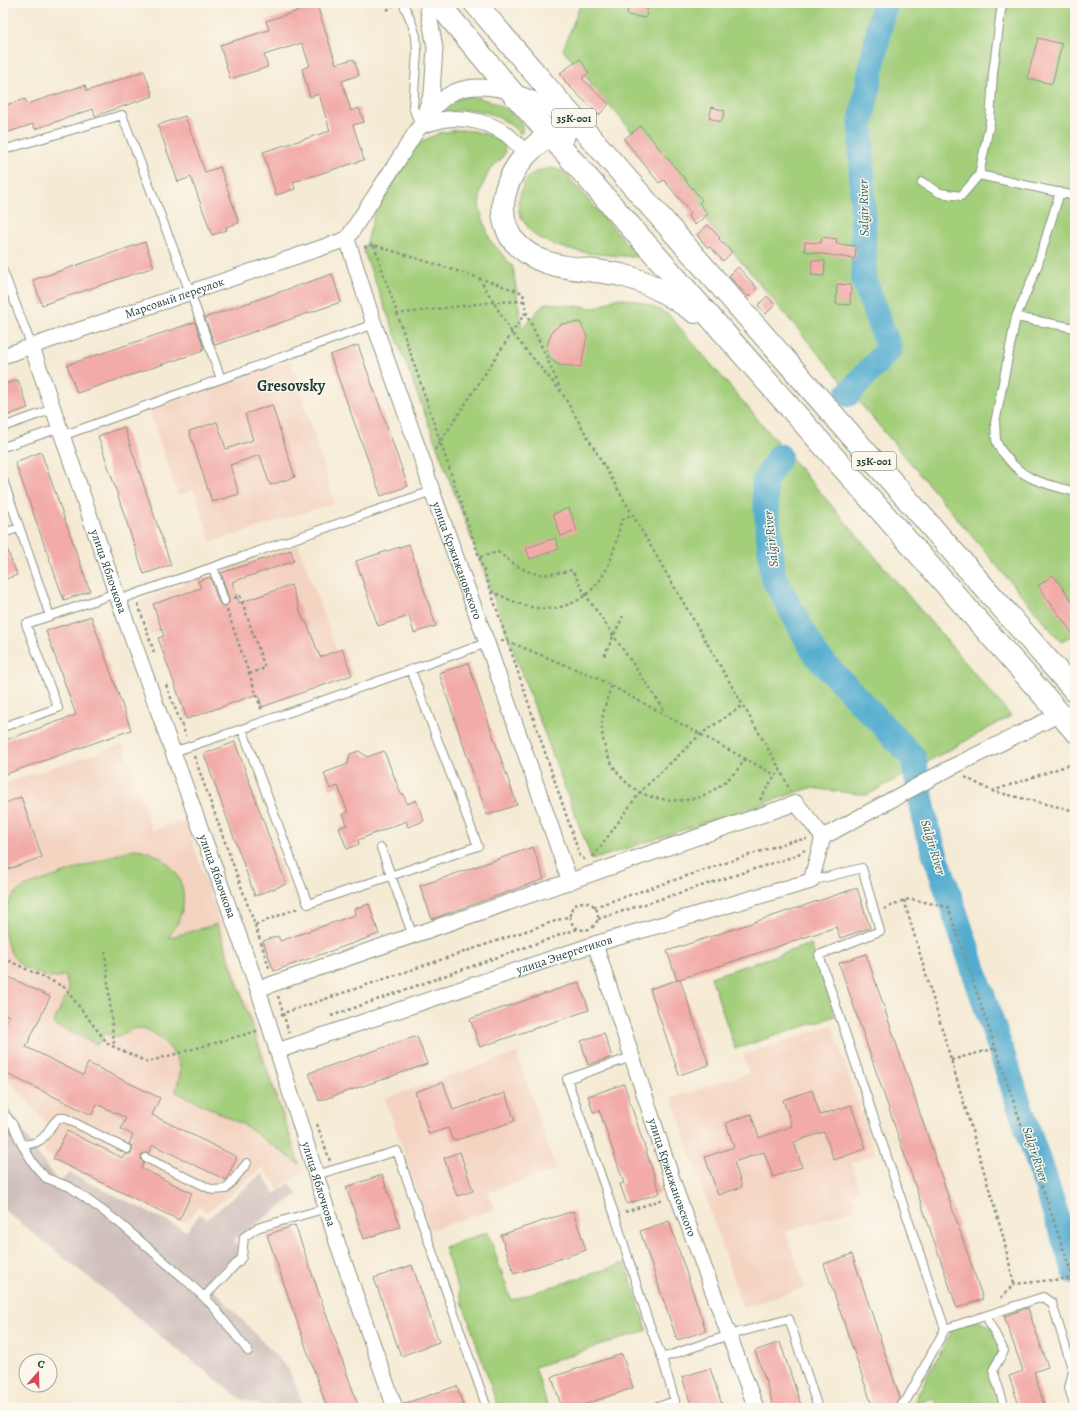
<svg xmlns="http://www.w3.org/2000/svg" width="1078" height="1411" font-family="Alegreya,serif">
  <rect width="100%" height="100%" fill="#fbf7ec"/>
  <filter id="ink" filterUnits="userSpaceOnUse"><feTurbulence type="fractalNoise" baseFrequency=".025" numOctaves="2"/><feDisplacementMap in="SourceGraphic" scale="8" xChannelSelector="R" yChannelSelector="G"/><feConvolveMatrix kernelMatrix="1 2 1 2 8 2 1 2 1" color-interpolation-filters="sRGB"/></filter>
  <filter id="wash" filterUnits="userSpaceOnUse"><feTurbulence type="fractalNoise" baseFrequency=".012" numOctaves="4" result="noise"/><feDisplacementMap in="SourceGraphic" scale="16" xChannelSelector="R" yChannelSelector="G"/><feGaussianBlur stdDeviation="0.9" result="paint"/><feColorMatrix in="noise" values="0 0 0 0 0 0 0 0 0 0 0 0 0 0 0 0 0 1.4 0 .05"/><feComposite in="paint" operator="in"/></filter>
  <g filter="url(#wash)">
    <rect width="100%" height="100%" fill="#f5ead4"/>
    <!-- built -->
    <path fill="#f4d3c0" d="M 291,361 L 335,503 L 211,542 L 194,490 L 178,495 L 149,410 Z
      M 298,544 L 337,652 L 275,674 L 220,611 L 151,635 L 139,601 Z
      M 123,744 L 152,831 L 185,820 L 304,1170 L 278,1189 L 263,1167 L 238,1189 L 207,1212 L 199,1205 L 185,1223 L 43,1152 L 52,1129 L 3,1073 L 3,784 Z
      M 832,1025 L 875,1154 L 851,1163 L 860,1191 L 852,1193 L 857,1208 L 786,1232 L 805,1287 L 743,1308 L 672,1098 L 749,1073 L 743,1055 Z
      M 517,1053 L 556,1170 L 488,1192 L 494,1209 L 430,1230 L 385,1098 Z"/>
    <!-- industrial -->
    <path fill="#d0c0bc" d="M 3,1098 L 30,1142 L 58,1183 L 70,1173 L 186,1231 L 200,1214 L 207,1219 L 262,1174 L 275,1194 L 290,1183 L 298,1194 L 234,1240 L 242,1252 L 206,1281 L 289,1370 L 304,1406 L 269,1408 L 243,1400 L 166,1341 L 107,1292 L 4,1210 Z"/>
    <!-- green -->
    <path fill="#a3ce7a" stroke="#618657" d="M 581,3 L 1075,3 L 1075,635 L 1061,642 L 563,50 Z
      M 463,97 C 470,97 476,97 482,99 C 496,102 526,116 522,133 L 519,133 C 505,118 484,108 463,110 C 456,110 447,114 441,110 L 442,107 L 457,99 Z
      M 457,130 C 474,130 491,133 504,145 L 505,153 L 500,160 L 489,171 L 481,189 L 479,207 L 490,240 L 513,267 L 522,328 L 545,303 L 595,308 L 618,298 L 632,300 L 650,305 L 669,315 L 1011,716 L 867,795 L 810,788 L 592,860 L 364,252 L 375,212 L 419,143 L 439,133 Z
      M 552,168 L 563,171 L 639,257 C 605,255 567,254 537,237 C 533,235 530,229 527,226 C 518,215 516,205 521,192 C 527,174 533,171 552,168 Z
      M 133,849 C 164,850 190,878 182,910 C 179,923 175,928 168,938 L 217,924 L 299,1164 L 244,1125 L 176,1092 C 177,1085 181,1074 180,1067 C 177,1053 157,1031 142,1028 C 134,1027 123,1034 116,1037 L 104,1033 L 98,1045 L 53,1024 L 69,989 L 65,975 C 62,976 58,978 56,978 C 50,978 43,975 38,973 C 31,971 24,968 19,963 C 2,947 0,916 12,897 C 15,893 20,890 24,887 Z
      M 811,944 L 835,1016 L 735,1049 L 711,977 Z
      M 488,1232 L 511,1300 L 625,1263 L 647,1330 L 535,1367 L 548,1408 L 498,1408 L 444,1247 Z
      M 977,1320 L 994,1329 L 1001,1350 L 989,1369 L 1002,1408 L 937,1408 L 934,1398 L 912,1405 L 954,1327 Z"/>
    <g fill="none" stroke-linecap="round" stroke-linejoin="round">
      <!-- river -->
      <path stroke="#51accf" stroke-width="26" d="M 848,394 L 889,349 L 864,280 L 861,122 L 882,14 L 886,3
        M 779,456 L 764,483 L 773,577 L 816,655 L 913,757 L 927,830 L 1075,1271"/>
    </g>
    <g id="blocks">
      <!-- building -->
      <path fill="#f2aba7" d="M 629,3 L 648,3 L 646,18 L 627,15 Z
        M 317,5 L 336,64 L 354,59 L 359,75 L 342,81 L 351,111 L 359,108 L 364,122 L 353,125 L 364,160 L 293,182 L 295,189 L 276,195 L 263,152 L 330,131 L 319,94 L 310,97 L 302,69 L 310,66 L 302,43 L 264,55 L 268,67 L 230,79 L 220,45 L 269,30 L 266,21 Z
        M 1038,38 L 1062,44 L 1052,84 L 1027,78 Z
        M 580,59 L 589,73 L 582,78 L 609,104 L 599,115 L 567,84 L 560,73 Z
        M 144,71 L 153,96 L 95,116 L 93,109 L 35,129 L 33,124 L 3,134 L 3,106 L 25,99 L 27,104 L 85,85 L 87,91 Z
        M 712,107 L 725,111 L 721,122 L 709,118 Z
        M 185,116 L 205,172 L 220,167 L 239,223 L 226,227 L 227,230 L 212,235 L 191,177 L 178,182 L 158,125 Z
        M 641,126 L 702,200 L 699,203 L 708,214 L 695,225 L 688,216 L 691,213 L 664,180 L 659,183 L 624,139 Z
        M 708,225 L 720,238 L 719,239 L 732,252 L 723,261 L 710,247 L 708,248 L 697,235 Z
        M 822,237 L 837,239 L 836,244 L 856,246 L 855,259 L 804,251 L 805,242 L 821,243 Z
        M 145,242 L 154,267 L 42,305 L 33,280 Z
        M 812,260 L 825,261 L 824,276 L 811,275 Z
        M 738,267 L 757,288 L 748,297 L 729,276 Z
        M 332,274 L 341,302 L 215,345 L 205,318 L 207,317 Z
        M 837,284 L 851,285 L 850,305 L 836,304 Z
        M 767,296 L 775,305 L 766,314 L 758,305 Z
        M 195,322 L 204,348 L 202,349 L 203,351 L 77,393 L 67,365 Z
        M 580,322 L 587,336 L 581,367 L 559,365 L 550,359 L 546,349 L 552,331 L 561,324 Z
        M 358,345 L 408,486 L 381,496 L 330,355 Z
        M 18,380 L 28,408 L 3,417 L 3,385 Z
        M 272,405 L 295,477 L 270,485 L 260,455 L 230,465 L 239,494 L 212,502 L 189,431 L 217,422 L 226,449 L 253,440 L 245,414 Z
        M 124,427 L 171,565 L 144,574 L 98,436 Z
        M 41,452 L 90,591 L 64,600 L 15,462 Z
        M 569,508 L 577,531 L 561,536 L 553,514 Z
        M 555,538 L 559,549 L 530,559 L 526,548 Z
        M 3,541 L 4,541 L 17,575 L 3,580 Z
        M 409,544 L 436,626 L 414,633 L 409,616 L 378,626 L 356,561 Z
        M 291,550 L 294,561 L 232,582 L 239,603 L 291,585 L 304,622 L 306,621 L 320,657 L 342,649 L 352,675 L 262,707 L 258,694 L 187,719 L 158,638 L 164,636 L 153,604 L 201,588 L 198,581 L 210,577 L 219,603 L 222,606 L 226,606 L 229,603 L 229,600 L 221,573 Z
        M 1053,575 L 1075,605 L 1075,637 L 1038,586 Z
        M 91,616 L 131,730 L 3,775 L 3,741 L 76,715 L 46,631 Z
        M 468,663 L 517,805 L 487,815 L 439,673 Z
        M 235,742 L 286,884 L 255,896 L 204,754 Z
        M 359,751 L 367,757 L 384,751 L 401,794 L 403,793 L 407,804 L 416,800 L 424,821 L 408,827 L 406,821 L 358,840 L 359,844 L 347,849 L 339,828 L 347,825 L 343,814 L 348,812 L 338,786 L 330,789 L 324,773 L 348,764 L 350,754 Z
        M 21,797 L 42,857 L 3,871 L 3,804 Z
        M 533,847 L 544,879 L 432,919 L 420,886 Z
        M 857,888 L 870,928 L 840,938 L 836,927 L 677,980 L 667,951 Z
        M 369,904 L 379,934 L 274,971 L 263,941 L 278,936 L 280,941 L 355,915 L 354,909 Z
        M 866,954 L 983,1299 L 957,1308 L 839,963 Z
        M 3,974 L 50,997 L 26,1047 L 83,1075 L 88,1063 L 160,1098 L 152,1115 L 237,1157 L 226,1180 L 153,1145 L 148,1153 L 145,1153 L 141,1155 L 141,1159 L 144,1163 L 141,1168 L 192,1193 L 179,1220 L 53,1159 L 67,1131 L 123,1158 L 125,1154 L 130,1154 L 132,1151 L 132,1146 L 129,1144 L 133,1135 L 121,1129 L 126,1118 L 97,1104 L 92,1115 L 3,1072 L 3,1029 L 9,1016 L 3,1013 Z
        M 680,979 L 709,1065 L 679,1075 L 650,989 Z
        M 579,982 L 589,1010 L 480,1047 L 470,1019 Z
        M 604,1033 L 612,1057 L 588,1065 L 581,1041 Z
        M 417,1036 L 427,1064 L 319,1101 L 309,1073 Z
        M 443,1082 L 453,1110 L 505,1093 L 515,1121 L 453,1141 L 448,1128 L 429,1134 L 415,1092 Z
        M 624,1084 L 660,1193 L 627,1204 L 620,1184 L 624,1183 L 599,1110 L 593,1112 L 588,1096 Z
        M 812,1090 L 820,1115 L 851,1105 L 866,1149 L 834,1160 L 824,1132 L 794,1142 L 802,1167 L 773,1177 L 764,1152 L 734,1162 L 742,1187 L 718,1195 L 705,1157 L 734,1147 L 726,1123 L 751,1114 L 759,1138 L 792,1126 L 783,1100 Z
        M 460,1152 L 473,1191 L 457,1196 L 444,1158 Z
        M 382,1175 L 400,1227 L 364,1239 L 346,1187 Z
        M 573,1211 L 586,1250 L 514,1274 L 501,1235 Z
        M 669,1221 L 706,1331 L 677,1340 L 640,1231 Z
        M 295,1225 L 359,1408 L 327,1408 L 267,1235 Z
        M 852,1254 L 900,1398 L 895,1404 L 894,1408 L 873,1408 L 824,1264 Z
        M 412,1265 L 439,1342 L 401,1356 L 374,1278 Z
        M 1028,1308 L 1048,1367 L 1034,1372 L 1045,1408 L 1020,1408 L 1009,1376 L 1023,1371 L 1004,1316 Z
        M 780,1342 L 802,1408 L 774,1408 L 764,1376 L 755,1351 Z
        M 622,1354 L 633,1388 L 574,1408 L 562,1408 L 552,1377 Z
        M 710,1368 L 723,1408 L 692,1408 L 682,1377 Z
        M 457,1386 L 464,1408 L 404,1408 L 403,1404 Z"/>
    </g>
  </g>
  <g filter="url(#ink)">
    <use href="#blocks" fill-opacity="0" stroke="#8a9484" stroke-width="1"/>
    <g fill="none" stroke-linecap="round" stroke-linejoin="round">
      <!-- service casing -->
      <g stroke="#8a9484" stroke-width="10">
        <path id="service" d="M 403,3 L 411,21 L 416,36 L 417,52 L 413,107 L 420,126
          M 3,150 L 122,115 L 190,292 L 221,379
          M 979,175 L 1075,196
          M 922,182 L 940,193 L 961,196 L 979,175 L 990,122 L 993,73 L 1002,3
          M 1060,192 L 1037,267 L 1016,317 L 995,423 C 996,428 995,433 996,439 C 997,444 1001,451 1005,455 C 1024,482 1045,483 1075,492
          M 3,271 L 32,347
          M 1016,317 L 1075,328
          M 3,427 L 53,409
          M 62,436 L 374,324
          M 3,447 L 60,428
          M 3,480 L 50,616 L 116,593
          M 3,533 L 19,528
          M 213,567 L 224,601
          M 118,600 L 432,491
          M 3,727 L 58,708 L 26,624 L 50,616
          M 242,729 L 487,643
          M 173,752 L 242,729 L 308,904 L 478,846 L 411,670
          M 381,848 L 413,936
          M 811,881 L 862,868 L 880,931 L 819,955 L 945,1329
          M 632,1057 L 567,1079 L 615,1216 L 647,1318 L 662,1358
          M 3,1112 L 13,1125 L 22,1145 L 35,1166 L 46,1178 L 70,1187 L 117,1221 L 187,1281 L 212,1305 L 248,1351
          M 22,1145 C 50,1143 43,1131 59,1118 L 65,1118 L 127,1149
          M 146,1158 L 213,1190 L 226,1189 L 247,1163
          M 316,1175 L 397,1151 L 487,1408
          M 204,1297 L 238,1262 L 242,1257 L 244,1237 L 257,1228 L 327,1208
          M 986,1316 L 1004,1351 L 993,1370 L 1005,1408
          M 655,1408 L 675,1401 L 662,1358 L 729,1335 L 789,1319 L 818,1408
          M 899,1408 L 907,1399 L 945,1329 L 1043,1297 L 1052,1303 L 1073,1371 L 1069,1388 L 1075,1408"/>
      </g>
      <!-- minor casing -->
      <g stroke="#8a9484" stroke-width="17">
        <g id="minor">
          <path d="M 424,116 L 432,93 L 435,48 L 427,3"/>
          <path d="M 420,126 C 429,124 438,120 447,119 C 467,117 491,123 506,134 C 514,140 520,147 526,154"/>
          <path id="s1" d="M 347,239 L 374,324 L 424,465 L 432,491 L 487,643 L 570,882"/>
          <path d="M 347,239 C 362,215 378,191 393,168 C 407,147 431,102 454,92 C 480,80 521,92 545,105 C 553,110 560,116 566,123"/>
          <path id="s2" d="M 32,347 L 116,593 L 258,989 L 337,1242 L 395,1408"/>
          <path id="s3" d="M 3,356 L 347,239"/>
          <path d="M 823,837 L 950,768 L 1060,714"/>
          <path id="s4" d="M 595,944 L 677,1194 L 756,1408"/>
          <path d="M 258,989 L 796,803 L 823,837"/>
          <path id="s5" d="M 277,1051 L 595,944 L 811,881 L 823,837"/>
        </g>
      </g>
      <!-- primary casing -->
      <g stroke="#8a9484" stroke-width="24">
        <path id="primary" d="M 438,3 L 511,91 L 1075,731
          M 475,3 L 556,98 L 1075,691
          M 564,135 C 551,132 544,138 535,146 C 512,166 495,200 507,229 C 509,233 510,237 513,240 C 541,274 587,266 625,276 C 651,283 673,297 695,312"/>
      </g>
      <!-- path -->
      <path stroke="#8a9484" stroke-width="2.5" stroke-dasharray="3 3" stroke-linecap="butt" d="M 387,10 L 393,6
        M 374,245 L 580,856 L 586,861
        M 364,247 L 374,245 L 479,278 L 523,293 L 526,312 L 561,390
        M 479,278 L 512,333 L 562,393 L 781,771 L 790,791
        M 396,314 L 494,302 L 524,301
        M 435,450 L 525,313
        M 480,557 L 498,552 C 526,574 536,579 572,570 L 585,594 L 663,708 L 661,712
        M 491,591 C 506,598 521,606 537,608 C 547,610 558,608 567,605 C 605,591 613,557 621,521 L 632,514
        M 234,598 L 240,596 L 265,668 L 249,674
        M 138,604 L 154,652
        M 227,610 L 262,711
        M 501,641 L 507,641 L 597,678 L 775,775 L 781,771
        M 604,656 L 623,616
        M 166,685 L 186,736
        M 611,686 C 607,699 602,713 602,727 C 602,753 617,780 640,792 C 649,797 659,799 669,800 C 680,801 692,800 702,796 C 720,788 735,775 745,759
        M 194,756 L 255,925 L 298,908
        M 965,777 L 992,791 L 1075,811
        M 992,791 L 1072,764 L 1075,768
        M 760,800 L 775,775
        M 593,857 L 640,792 L 701,734 L 743,705
        M 904,900 L 1003,1236 L 1014,1284
        M570 916a14 14 0 1 1 28 0a14 14 0 1 1-28 0Z
        M 594,907 L 791,841 L 807,839
        M 884,909 L 904,900 L 910,899 L 948,907 L 1073,1278 L 1014,1284 L 1000,1299
        M 598,919 L 795,856 L 805,850
        M 255,925 L 270,970
        M 105,951 L 114,1046
        M 3,958 L 64,987 L 108,1044 L 147,1062 L 257,1031
        M 278,996 L 289,1033
        M 281,1016 L 284,1013 L 570,916
        M 331,1016 L 577,929
        M 951,1060 L 996,1048
        M 317,1124 L 330,1161
        M 625,1212 L 664,1199"/>
      <!-- service -->
      <use href="#service" stroke="#fff" stroke-width="8"/>
      <!-- minor -->
      <use href="#minor" stroke="#fff" stroke-width="15"/>
      <!-- primary -->
      <use href="#primary" stroke="#fff" stroke-width="22"/>
    </g>
  </g>
  <g text-anchor="middle" stroke-width="3" stroke-linejoin="round" paint-order="stroke">
    <!-- shield labels -->
    <g fill="#fbf7ec" stroke="#61756b" stroke-width="1">
      <rect x="552" y="109" width="44" height="18" rx="3"/>
      <rect x="852" y="452" width="44" height="18" rx="3"/>
    </g>
    <g font-size="11" font-weight="bold" fill="#1f3d34">
      <text x="574" y="122">35К-001</text>
      <text x="874" y="465">35К-001</text>
    </g>
    <!-- street labels -->
    <g font-size="12" fill="#1f3d34" stroke="#fbf7ec">
      <text dy="4" stroke="none"><textPath href="#s3" startOffset="181">Марсовый переулок</textPath></text>
      <text dy="4" stroke="none"><textPath href="#s1" startOffset="340">улица Кржижановского</textPath></text>
      <text dy="4" stroke="none"><textPath href="#s2" startOffset="237">улица Яблочкова</textPath></text>
      <text dy="4" stroke="none"><textPath href="#s2" startOffset="561">улица Яблочкова</textPath></text>
      <text dy="4" stroke="none"><textPath href="#s5" startOffset="303">улица Энергетиков</textPath></text>
      <text dy="4" stroke="none"><textPath href="#s4" startOffset="246">улица Кржижановского</textPath></text>
      <text dy="4" stroke="none"><textPath href="#s2" startOffset="885">улица Яблочкова</textPath></text>
    </g>
    <!-- water labels -->
    <g font-size="13" font-style="italic" fill="#2e5e62" stroke="#fbf7ec">
      <text transform="translate(863 208) rotate(-91)" y="5">Salgir River</text>
      <text transform="translate(770 539) rotate(-96)" y="5">Salgir River</text>
      <text transform="translate(934 847) rotate(73)" y="5">Salgir River</text>
      <text transform="translate(1036 1154) rotate(72)" y="5">Salgir River</text>
    </g>
    <!-- district labels -->
    <g font-size="16" font-weight="bold" fill="#1f3d34" stroke="#fbf7ec">
      <text x="291" y="391">Gresovsky</text>
    </g>
  </g>
  <!-- margin -->
  <rect width="1078" height="1411" fill="none" stroke="#fbf7ec" stroke-width="16"/>
  <!-- north arrow -->
  <g transform="translate(38 1373) rotate(20)"><circle r="19" fill="#fbf7ec" stroke="#a3ada2"/>
  <path d="M0-3L7 15L0 10L-7 15Z" fill="#d1495b"/>
  <text y="-6" font-size="11" font-weight="bold" text-anchor="middle" fill="#1f3d34">С</text>
  </g>
</svg>
